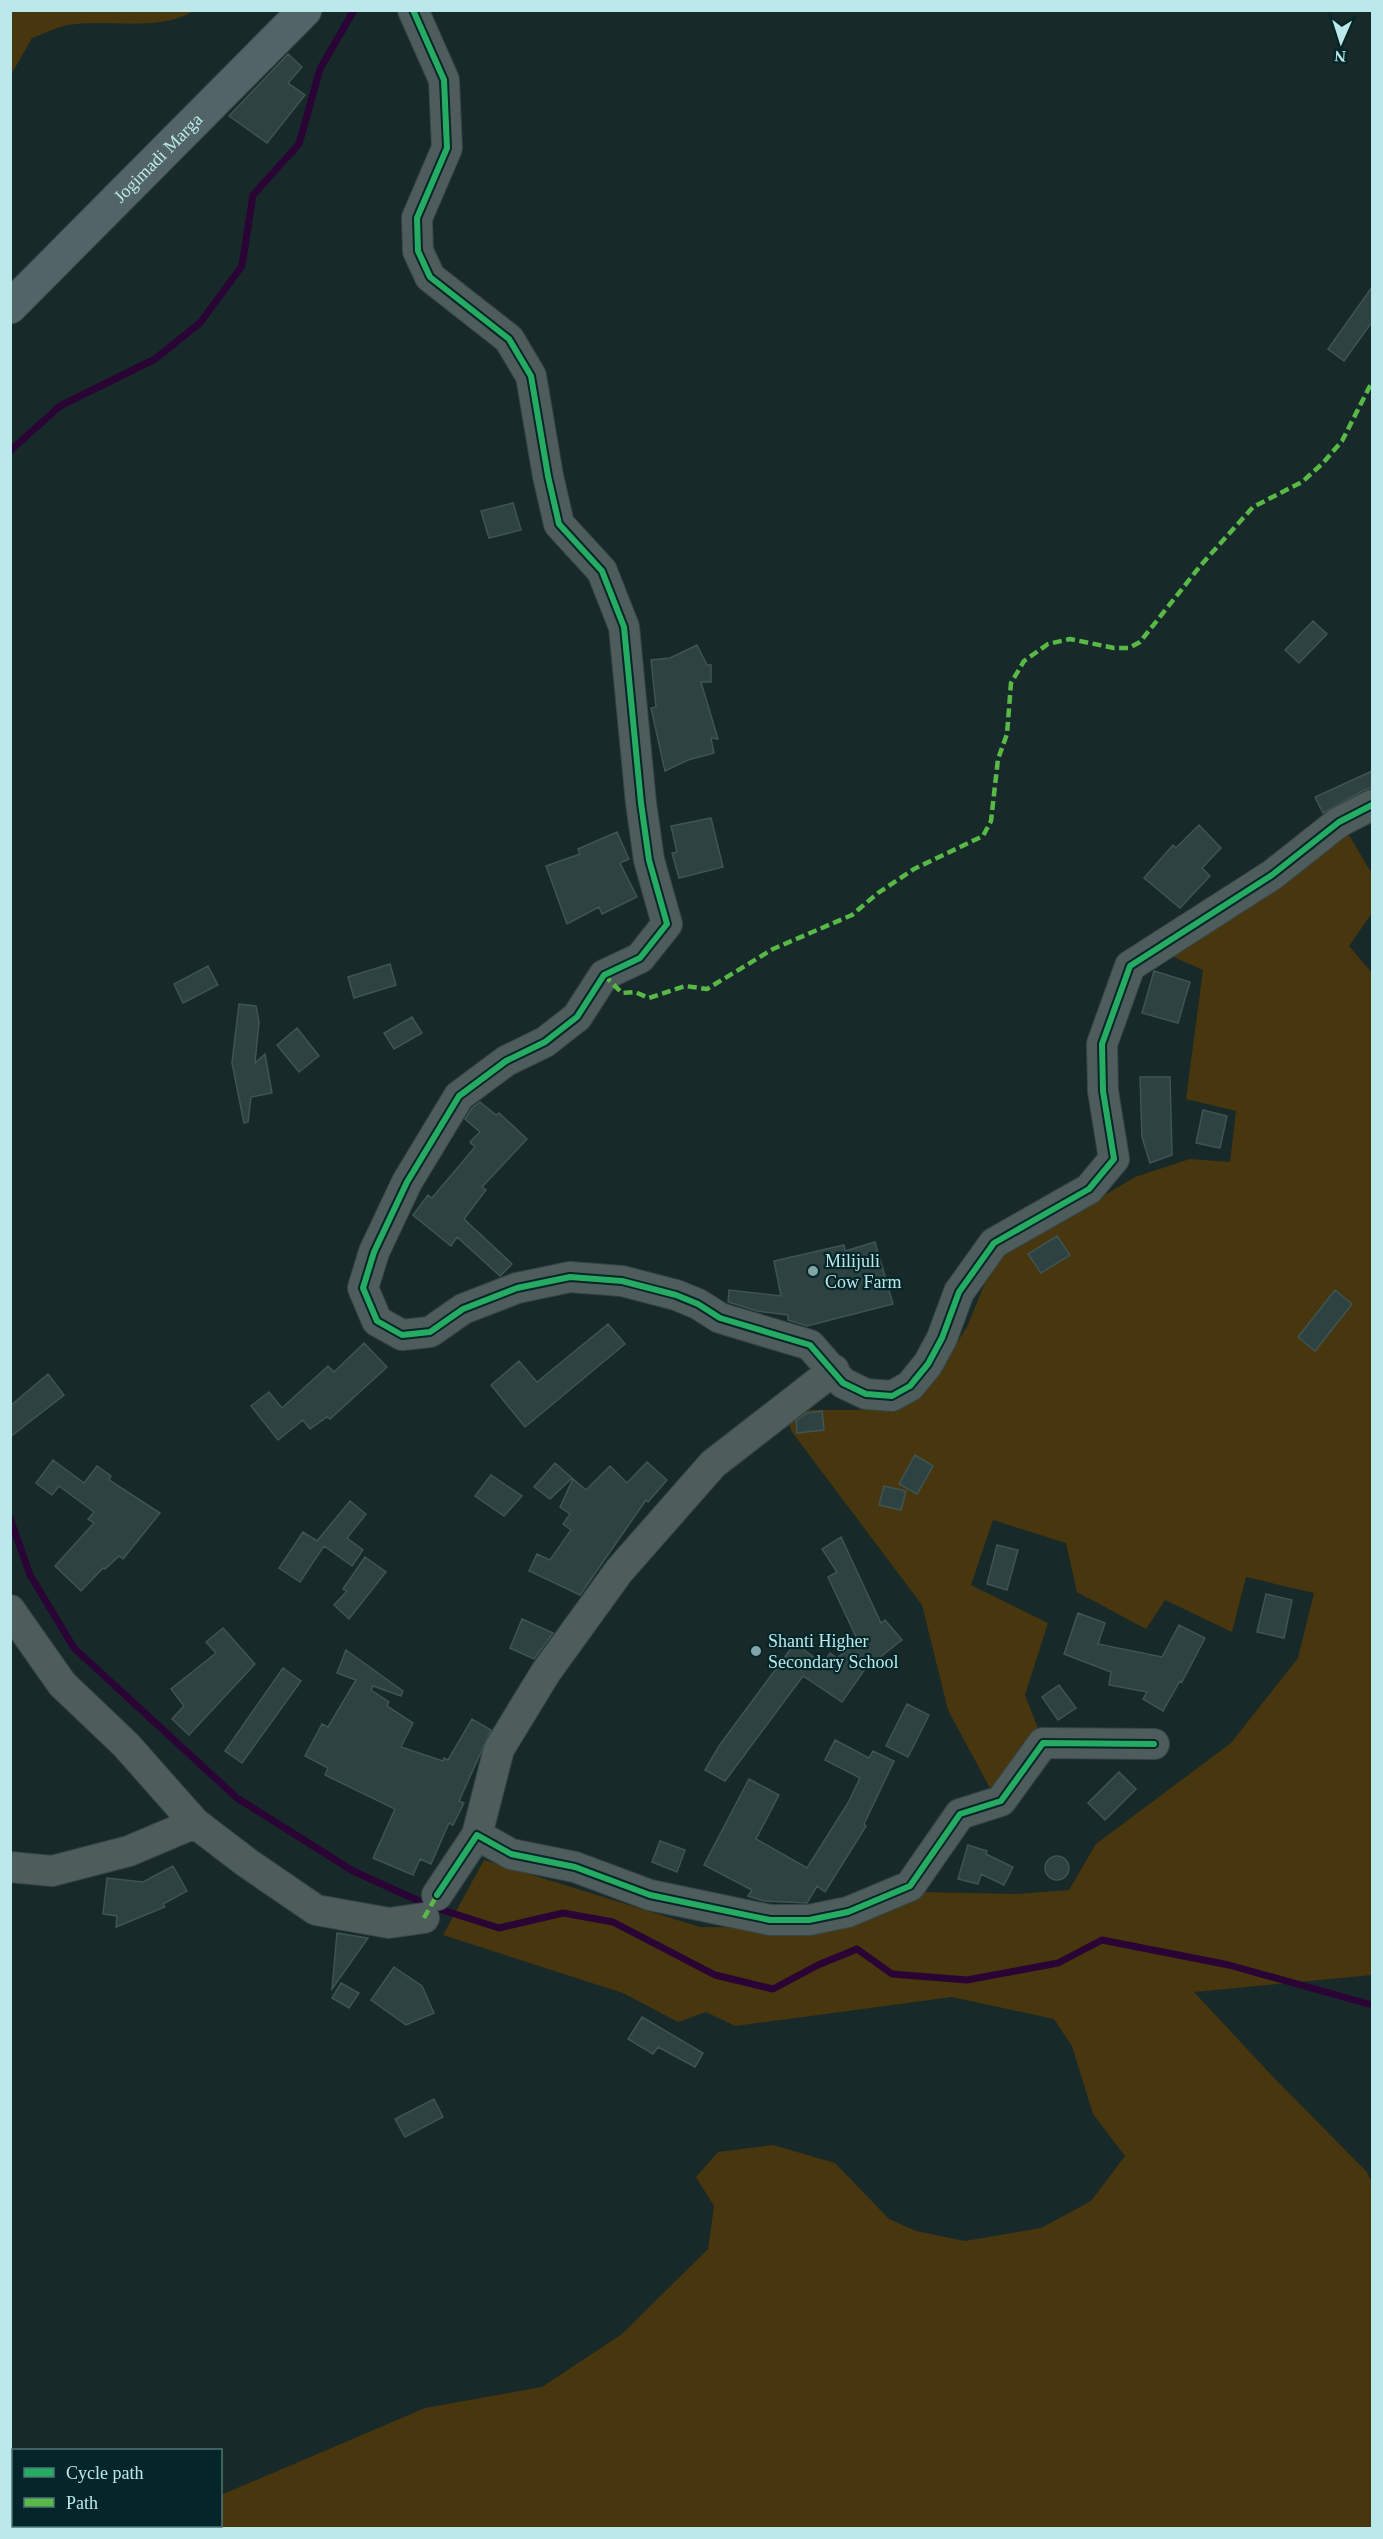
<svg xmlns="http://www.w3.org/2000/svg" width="1383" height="2539" font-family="'Times New Roman',serif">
  <rect width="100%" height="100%" fill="#18292a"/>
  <!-- green -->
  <path fill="#48360e" d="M 11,10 L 193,10 L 193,11 C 162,32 104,19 68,25 C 56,27 44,34 32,38 L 11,75 Z
    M 1346,830 L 1372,874 L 1372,913 L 1349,946 L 1372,973 L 1372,1975 L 1194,1992 L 1274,2078 L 1366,2171 L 1372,2182 L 1372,2528 L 116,2528 L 127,2526 L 220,2526 L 221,2495 L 425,2408 L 542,2387 L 622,2334 L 708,2249 L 714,2206 L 696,2177 L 718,2152 L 773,2145 L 835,2163 L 889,2219 L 916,2231 L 965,2241 L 1041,2228 L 1091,2201 L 1125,2156 L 1093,2114 L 1072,2046 L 1054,2019 L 952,1997 L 735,2026 L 706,2012 L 678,2022 L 623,1993 L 443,1935 L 484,1860 L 700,1927 L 846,1928 L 919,1892 L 1017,1894 L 1069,1890 L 1096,1844 L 1231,1743 L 1298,1658 L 1314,1593 L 1246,1577 L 1232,1632 L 1165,1600 L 1146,1629 L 1077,1592 L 1066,1543 L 993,1520 L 971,1585 L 1048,1623 L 1025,1695 L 1047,1751 L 991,1790 L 948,1710 L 922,1605 L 792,1432 L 787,1419 L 795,1410 L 857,1410 L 903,1405 L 932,1381 L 967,1327 L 994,1261 L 1135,1177 L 1190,1159 L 1230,1162 L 1236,1111 L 1186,1099 L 1203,970 L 1165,953 Z"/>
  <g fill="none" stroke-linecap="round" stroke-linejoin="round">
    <!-- stream -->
    <path stroke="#290434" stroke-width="7" d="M 10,451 L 60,406 L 155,359 L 200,323 L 242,266 L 253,195 L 299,144 L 320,69 L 354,10
      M 10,1518 L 30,1575 L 74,1648 L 237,1798 L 353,1871 L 430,1906 L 499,1928 L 563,1913 L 613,1922 L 715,1975 L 773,1989 L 818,1965 L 857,1949 L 892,1974 L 967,1980 L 1058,1963 L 1102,1940 L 1229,1965 L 1372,2005"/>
  </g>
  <!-- building -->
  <path fill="#2e4241" stroke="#3d5554" stroke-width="1.5" d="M 288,54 L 302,67 L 288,83 L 305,95 L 267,143 L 229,116 Z
    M 1372,287 L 1372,322 L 1344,361 L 1328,349 Z
    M 513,503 L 521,530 L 489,538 L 481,511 Z
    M 1313,621 L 1327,634 L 1299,663 L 1285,650 Z
    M 697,645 L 707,665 L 711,665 L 711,682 L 701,682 L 718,739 L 711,738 L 714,753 L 688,760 L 665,771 L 651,708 L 656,707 L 651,660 L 670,658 Z
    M 1372,771 L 1372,788 L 1364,790 L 1323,813 L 1315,797 Z
    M 711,818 L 723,867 L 679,878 L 672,853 L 677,852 L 671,826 Z
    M 1199,825 L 1221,848 L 1202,868 L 1210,876 L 1180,908 L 1144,878 L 1173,845 L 1176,848 Z
    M 617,832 L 629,859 L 620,863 L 637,897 L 602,914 L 599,907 L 567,924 L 546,866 L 580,854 L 578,849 Z
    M 390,964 L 396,985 L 354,998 L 348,977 Z
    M 208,966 L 218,985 L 183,1003 L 174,984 Z
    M 1154,971 L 1190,982 L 1178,1023 L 1142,1013 Z
    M 239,1004 L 256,1006 L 259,1022 L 255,1063 L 265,1054 L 272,1093 L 251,1097 L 248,1122 L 244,1123 L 232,1063 Z
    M 412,1017 L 422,1033 L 394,1049 L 384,1033 Z
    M 297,1028 L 319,1056 L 299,1072 L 277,1045 Z
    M 1140,1077 L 1170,1077 L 1172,1155 L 1150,1163 L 1142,1137 Z
    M 480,1102 L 496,1115 L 499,1113 L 527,1139 L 482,1187 L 486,1190 L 464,1219 L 512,1264 L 500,1276 L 457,1237 L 451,1246 L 413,1215 L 428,1195 L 432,1198 L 475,1147 L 470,1142 L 480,1132 L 465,1119 L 472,1108 Z
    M 1203,1110 L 1227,1116 L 1220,1148 L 1196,1143 Z
    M 1057,1236 L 1070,1255 L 1041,1273 L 1028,1254 Z
    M 875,1242 L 893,1304 L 807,1326 L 788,1320 L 788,1315 L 757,1311 L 728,1302 L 729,1290 L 781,1296 L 774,1261 L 844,1245 L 845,1251 Z
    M 1335,1290 L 1352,1304 L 1315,1351 L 1298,1337 Z
    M 608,1324 L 625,1344 L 525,1427 L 491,1385 L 519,1361 L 537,1382 Z
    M 364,1343 L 387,1367 L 330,1419 L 327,1417 L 310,1429 L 303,1420 L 278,1440 L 251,1406 L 269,1392 L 282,1408 L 328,1366 L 334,1372 Z
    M 48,1374 L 64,1395 L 10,1437 L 10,1406 Z
    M 822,1411 L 824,1430 L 797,1433 L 796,1421 L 807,1413 Z
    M 915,1455 L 933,1466 L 917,1494 L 899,1484 Z
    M 53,1460 L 84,1483 L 97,1466 L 111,1476 L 109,1480 L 160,1513 L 123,1559 L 119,1556 L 105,1569 L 103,1568 L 81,1591 L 55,1566 L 94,1523 L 88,1519 L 94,1512 L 59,1486 L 52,1495 L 36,1483 Z
    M 647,1462 L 667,1480 L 648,1502 L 646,1500 L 580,1595 L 529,1571 L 537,1554 L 550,1560 L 571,1530 L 563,1524 L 570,1514 L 560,1507 L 573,1479 L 586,1490 L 610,1466 L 627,1483 Z
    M 555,1463 L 572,1478 L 550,1499 L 534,1487 Z
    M 491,1475 L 522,1496 L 504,1516 L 475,1496 Z
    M 884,1486 L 906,1491 L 901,1510 L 879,1505 Z
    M 350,1501 L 366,1514 L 347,1538 L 363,1550 L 352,1566 L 324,1546 L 300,1582 L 279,1568 L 303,1532 L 317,1541 Z
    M 841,1537 L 881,1623 L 885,1620 L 902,1640 L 865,1669 L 842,1702 L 803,1676 L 725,1781 L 705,1770 L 719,1746 L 795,1643 L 823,1664 L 830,1653 L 837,1658 L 858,1641 L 828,1577 L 837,1572 L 822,1549 Z
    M 997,1545 L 1018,1550 L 1007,1590 L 987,1584 Z
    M 365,1557 L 386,1572 L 349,1619 L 334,1605 L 347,1591 L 343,1589 Z
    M 1266,1594 L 1292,1600 L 1284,1638 L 1257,1632 Z
    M 1078,1613 L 1105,1623 L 1098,1644 L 1162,1657 L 1179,1625 L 1205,1638 L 1182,1682 L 1180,1681 L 1163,1711 L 1143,1699 L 1147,1692 L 1109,1685 L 1111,1672 L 1064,1654 Z
    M 522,1619 L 553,1633 L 534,1659 L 510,1648 Z
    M 223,1628 L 255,1664 L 189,1735 L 172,1719 L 184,1706 L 171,1689 L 216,1653 L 206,1642 Z
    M 346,1650 L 403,1691 L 401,1696 L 373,1686 L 371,1690 L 389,1702 L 387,1706 L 413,1723 L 401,1747 L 443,1761 L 444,1758 L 448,1760 L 472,1719 L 491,1730 L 459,1801 L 464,1803 L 453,1825 L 449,1823 L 431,1864 L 420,1859 L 413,1875 L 373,1858 L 395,1809 L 325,1775 L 328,1768 L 305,1756 L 322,1724 L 328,1727 L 356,1680 L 337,1673 Z
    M 283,1668 L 301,1681 L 242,1763 L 225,1751 Z
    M 1059,1685 L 1076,1708 L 1058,1720 L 1042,1697 Z
    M 907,1704 L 929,1715 L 908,1757 L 886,1746 Z
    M 835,1740 L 869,1758 L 873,1751 L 894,1761 L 864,1824 L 866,1826 L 825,1892 L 817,1886 L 807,1903 L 764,1901 L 748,1896 L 752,1890 L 704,1865 L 749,1779 L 779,1795 L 756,1839 L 807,1868 L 848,1803 L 860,1778 L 825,1760 Z
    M 1119,1772 L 1136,1789 L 1105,1820 L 1088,1803 Z
    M 660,1841 L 685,1850 L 677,1872 L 652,1862 Z
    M 968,1845 L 987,1851 L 986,1854 L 1013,1867 L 1004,1885 L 981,1874 L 978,1884 L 958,1879 Z
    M1045 1868a12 12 0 1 1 24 0a12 12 0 1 1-24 0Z
    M 173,1866 L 187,1891 L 163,1904 L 165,1907 L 116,1927 L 117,1916 L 103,1914 L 107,1878 L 143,1882 Z
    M 337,1933 L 368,1938 L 332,1989 Z
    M 394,1967 L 422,1986 L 434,2013 L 406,2025 L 371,2000 Z
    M 341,1983 L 359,1993 L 349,2008 L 332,1998 Z
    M 642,2017 L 703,2053 L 695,2067 L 658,2047 L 653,2054 L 628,2039 Z
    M 434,2099 L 443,2117 L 405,2137 L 395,2119 Z"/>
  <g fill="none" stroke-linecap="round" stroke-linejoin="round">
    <!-- minor casing -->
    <g stroke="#344647" stroke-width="32">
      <path id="minor" d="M 413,10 L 444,80 L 447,148 L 417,218 L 418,251 L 430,277 L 509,339 L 531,376 L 548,476 L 559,524 L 602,571 L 624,627 L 641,803 L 649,860 L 667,924 L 640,958 L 604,975 L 577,1017 L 545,1042 L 506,1061 L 459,1096 L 407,1182 L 374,1252 L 363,1288 L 377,1321 L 402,1335 L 430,1332 L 463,1309 L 517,1288 L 570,1277 L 622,1281 L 676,1295 L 698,1304 L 720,1318 L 810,1345 L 843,1383 L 866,1394 L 892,1396 L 910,1386 L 928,1364 L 942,1338 L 959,1292 L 994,1243 L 1089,1189 L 1114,1159 L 1103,1091 L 1102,1044 L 1130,966 L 1272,875 L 1339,822 L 1372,805
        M 10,1610 L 62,1684 L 126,1745 L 195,1823 L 246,1862 L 316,1910 L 389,1923 L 424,1918
        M 477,1835 L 499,1749 L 546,1672 L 619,1571 L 713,1464 L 834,1370
        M 10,1867 L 52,1871 L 129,1851 L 195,1823
        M 437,1895 L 477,1835 L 511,1854 L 575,1867 L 650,1895 L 770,1920 L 809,1920 L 848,1912 L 910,1886 L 960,1814 L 1001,1801 L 1043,1743 L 1154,1744"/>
    </g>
    <!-- major casing -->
    <g stroke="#344647" stroke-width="35">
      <g id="major">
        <path id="s1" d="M 10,307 L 305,10"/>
      </g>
    </g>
    <!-- minor -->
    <use href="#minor" stroke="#4e5c5c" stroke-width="30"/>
    <!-- major -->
    <use href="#major" stroke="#526466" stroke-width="33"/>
    <!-- quiet -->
    <path stroke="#58b947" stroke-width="4.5" stroke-dasharray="9 4.5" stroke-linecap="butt" d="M 604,975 L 622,993 L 635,992 L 649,998 L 685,986 L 707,989 L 773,949 L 852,915 L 878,893 L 914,869 L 983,836 L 991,821 L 998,759 L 1007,734 L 1011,683 L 1024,661 L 1048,644 L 1070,639 L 1114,648 L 1129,648 L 1140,642 L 1201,565 L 1253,507 L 1302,482 L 1323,463 L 1342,441 L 1372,382
      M 424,1918 L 437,1895"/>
    <!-- cycleway casing -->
    <g stroke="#052628" stroke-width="10">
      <path id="cycleway" d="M 413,10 L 444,80 L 447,148 L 417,218 L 418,251 L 430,277 L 509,339 L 531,376 L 548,476 L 559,524 L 602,571 L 624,627 L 641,803 L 649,860 L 667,924 L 640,958 L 604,975 L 577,1017 L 545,1042 L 506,1061 L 459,1096 L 407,1182 L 374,1252 L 363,1288 L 377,1321 L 402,1335 L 430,1332 L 463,1309 L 517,1288 L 570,1277 L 622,1281 L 676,1295 L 698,1304 L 720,1318 L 810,1345 L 843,1383 L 866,1394 L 892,1396 L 910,1386 L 928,1364 L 942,1338 L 959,1292 L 994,1243 L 1089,1189 L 1114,1159 L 1103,1091 L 1102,1044 L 1130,966 L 1272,875 L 1339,822 L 1372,805
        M 437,1895 L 477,1835 L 511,1854 L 575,1867 L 650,1895 L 770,1920 L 809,1920 L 848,1912 L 910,1886 L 960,1814 L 1001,1801 L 1043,1743 L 1154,1744"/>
    </g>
    <!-- cycleway -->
    <use href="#cycleway" stroke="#26ab63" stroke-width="6"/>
  </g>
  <!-- markers -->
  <g fill="#82a6a7" stroke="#052628" stroke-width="2">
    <circle cx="813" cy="1271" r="6"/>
    <circle cx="756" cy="1651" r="6"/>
  </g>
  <g text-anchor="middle" stroke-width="4.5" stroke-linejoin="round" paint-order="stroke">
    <!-- street labels -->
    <g font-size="18" fill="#bbe9eb" stroke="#052628">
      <text dy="6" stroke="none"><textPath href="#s1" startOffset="210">Jogimadi Marga</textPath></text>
    </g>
    <!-- poi labels -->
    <g font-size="18" fill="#bbe9eb" stroke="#052628" text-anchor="start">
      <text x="825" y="1267">Milijuli<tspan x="825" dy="21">Cow Farm</tspan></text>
      <text x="768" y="1647">Shanti Higher<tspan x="768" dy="21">Secondary School</tspan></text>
    </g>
  </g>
  <!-- border -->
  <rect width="1383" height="2539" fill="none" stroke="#bbe9eb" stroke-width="24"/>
  <!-- legend -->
  <rect x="12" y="2449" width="210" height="78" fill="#052628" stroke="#4e7476" stroke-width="1.5"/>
  <rect x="24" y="2468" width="30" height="9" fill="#26ab63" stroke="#4e7476" stroke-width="1.5"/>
  <text x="66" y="2479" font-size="18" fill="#bbe9eb">Cycle path</text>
  <rect x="24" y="2498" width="30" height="9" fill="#58b947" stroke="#4e7476" stroke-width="1.5"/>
  <text x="66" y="2509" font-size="18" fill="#bbe9eb">Path</text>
  <!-- north arrow -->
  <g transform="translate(1341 42) rotate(183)" stroke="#052628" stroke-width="4.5" paint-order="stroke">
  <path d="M0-4.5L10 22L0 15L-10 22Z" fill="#bbe9eb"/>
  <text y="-9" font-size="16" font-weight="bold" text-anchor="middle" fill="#bbe9eb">N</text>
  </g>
</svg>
